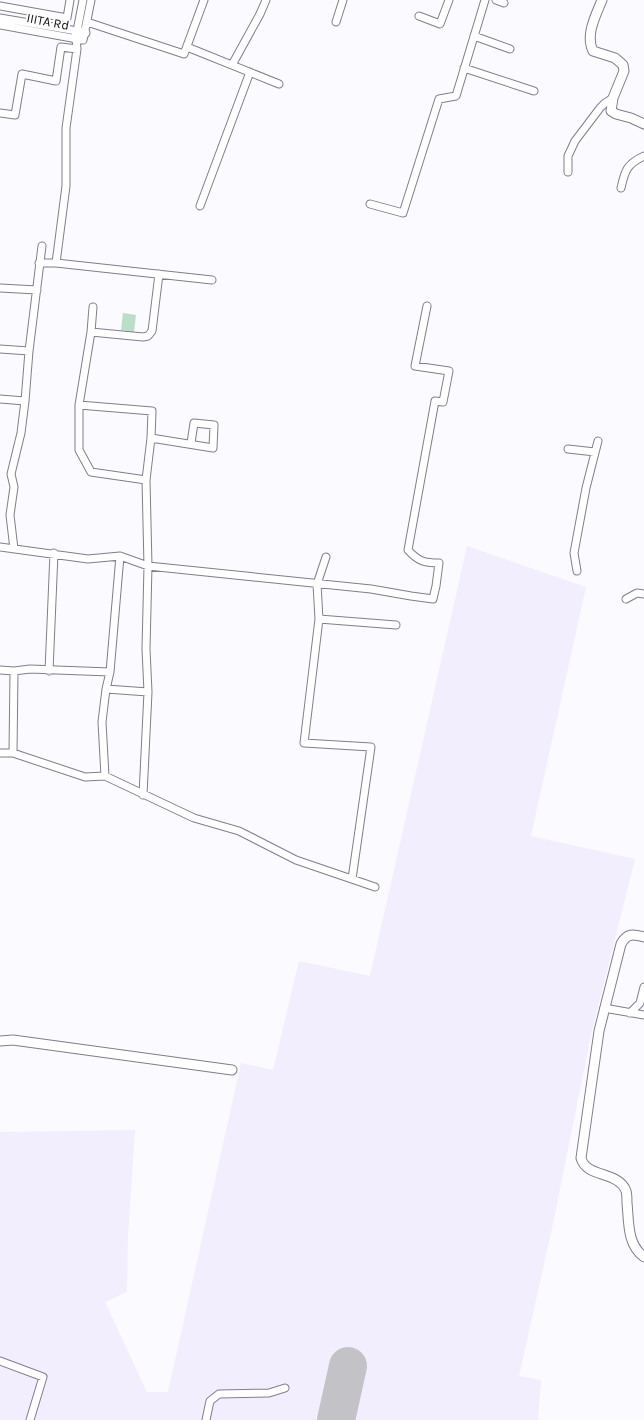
<svg xmlns="http://www.w3.org/2000/svg" width="644" height="1420" font-family="Karla,sans-serif">
  <rect width="100%" height="100%" fill="#fbfafe"/>
  <!-- built -->
  <path fill="#f2eefd" d="M 467,546 L 586,587 L 531,836 L 635,859 L 591,1035 L 553,1224 L 519,1376 L 541,1380 L 538,1420 L 0,1420 L 0,1132 L 135,1130 L 128,1236 L 127,1292 L 105,1302 L 147,1392 L 168,1392 L 241,1063 L 273,1070 L 299,961 L 370,976 Z"/>
  <!-- green -->
  <path fill="#bbdec9" d="M 123,313 L 136,315 L 134,332 L 121,330 Z"/>
  <g fill="none" stroke-linecap="round" stroke-linejoin="round">
    <!-- runway -->
    <path stroke="#c3c2c6" stroke-width="38" d="M 336,1420 L 348,1366"/>
    <!-- minor casing -->
    <g stroke="#817d8d" stroke-width="9">
      <path id="minor" d="M 496,0 L 504,3
        M 0,6 L 67,18 L 70,0
        M 419,16 L 440,24 L 449,0
        M 0,18 L 77,31 L 83,0
        M 87,22 L 184,54 L 204,0
        M 336,22 L 343,0
        M 0,25 L 83,40 L 91,0
        M 474,36 L 510,49
        M 187,47 L 279,84
        M 232,65 L 260,14 L 266,0
        M 464,68 L 534,91
        M 0,113 L 15,115 L 22,74 L 56,81 L 61,47 L 77,49
        M 568,172 L 568,156 L 575,141 L 600,108 L 605,103 L 613,98
        M 621,188 C 625,170 627,164 644,156
        M 370,204 L 403,213 L 439,99 L 456,96 L 485,0
        M 200,206 L 250,72
        M 39,263 L 56,263 L 212,280
        M 56,263 L 66,186 L 66,128 L 77,49 L 76,39
        M 0,288 L 37,290
        M 93,307 L 91,332 L 79,405 L 79,450 L 91,472 L 146,480
        M 91,332 L 143,337 L 148,336 L 152,331 L 159,274
        M 0,349 L 29,351
        M 0,399 L 25,401 L 29,351 L 42,246
        M 79,405 L 152,411 L 151,438 L 146,480 L 148,566 L 146,649 L 148,692 L 143,795
        M 151,438 L 213,448 L 214,425 L 194,423 L 191,443
        M 568,449 L 595,452
        M 0,547 L 88,559 L 120,556 L 148,566 L 371,589 L 411,596 L 433,599 L 436,586 L 439,563 C 424,563 418,561 408,550 L 435,401 L 443,402 L 449,371 L 415,366 L 427,306
        M 14,549 L 10,515 L 14,487 L 11,474 L 21,433 L 25,401
        M 326,557 L 317,584 L 319,619 L 304,743 L 371,747 L 352,879
        M 577,571 L 574,553 L 586,488 L 598,441
        M 626,599 L 637,593 L 644,594
        M 319,619 L 396,625
        M 0,670 L 14,671 L 30,669 L 110,672
        M 49,671 L 54,553
        M 106,689 L 148,692
        M 0,753 L 13,753 L 85,777 L 105,776 L 194,818 L 239,831 L 296,860 L 375,887
        M 13,753 L 14,671
        M 105,776 L 102,722 L 106,689 L 110,672 L 120,556
        M 604,1008 L 644,1015
        M 630,1013 L 640,1003 L 644,987
        M 0,1361 L 43,1377 L 30,1420
        M 206,1420 L 210,1401 L 219,1394 L 269,1393 L 285,1388"/>
    </g>
    <!-- tertiary casing -->
    <g stroke="#817d8d" stroke-width="11">
      <path id="tertiary" d="M 602,0 C 596,15 585,35 593,51 L 615,58 L 623,65 L 624,71 L 613,98 L 611,111 L 616,114 L 631,118 L 644,124
        M 76,39 L 77,31 L 85,33
        M 644,937 C 633,934 627,933 621,944 L 599,1031 L 581,1158 C 586,1178 619,1171 626,1191 C 627,1194 627,1199 627,1203 C 629,1223 627,1244 644,1257
        M 0,1041 L 13,1040 L 232,1070"/>
    </g>
    <!-- minor -->
    <use href="#minor" stroke="#fff" stroke-width="7"/>
    <!-- tertiary -->
    <use href="#tertiary" stroke="#fff" stroke-width="9"/>
  </g>
  <g text-anchor="middle" stroke-width="4" stroke-linejoin="round" paint-order="stroke">
    <!-- street labels -->
    <g font-size="13" fill="#0f0d13" stroke="#fff">
      <text transform="translate(48 21) rotate(11)" y="5">IIITA Rd</text>
    </g>
  </g>
</svg>
